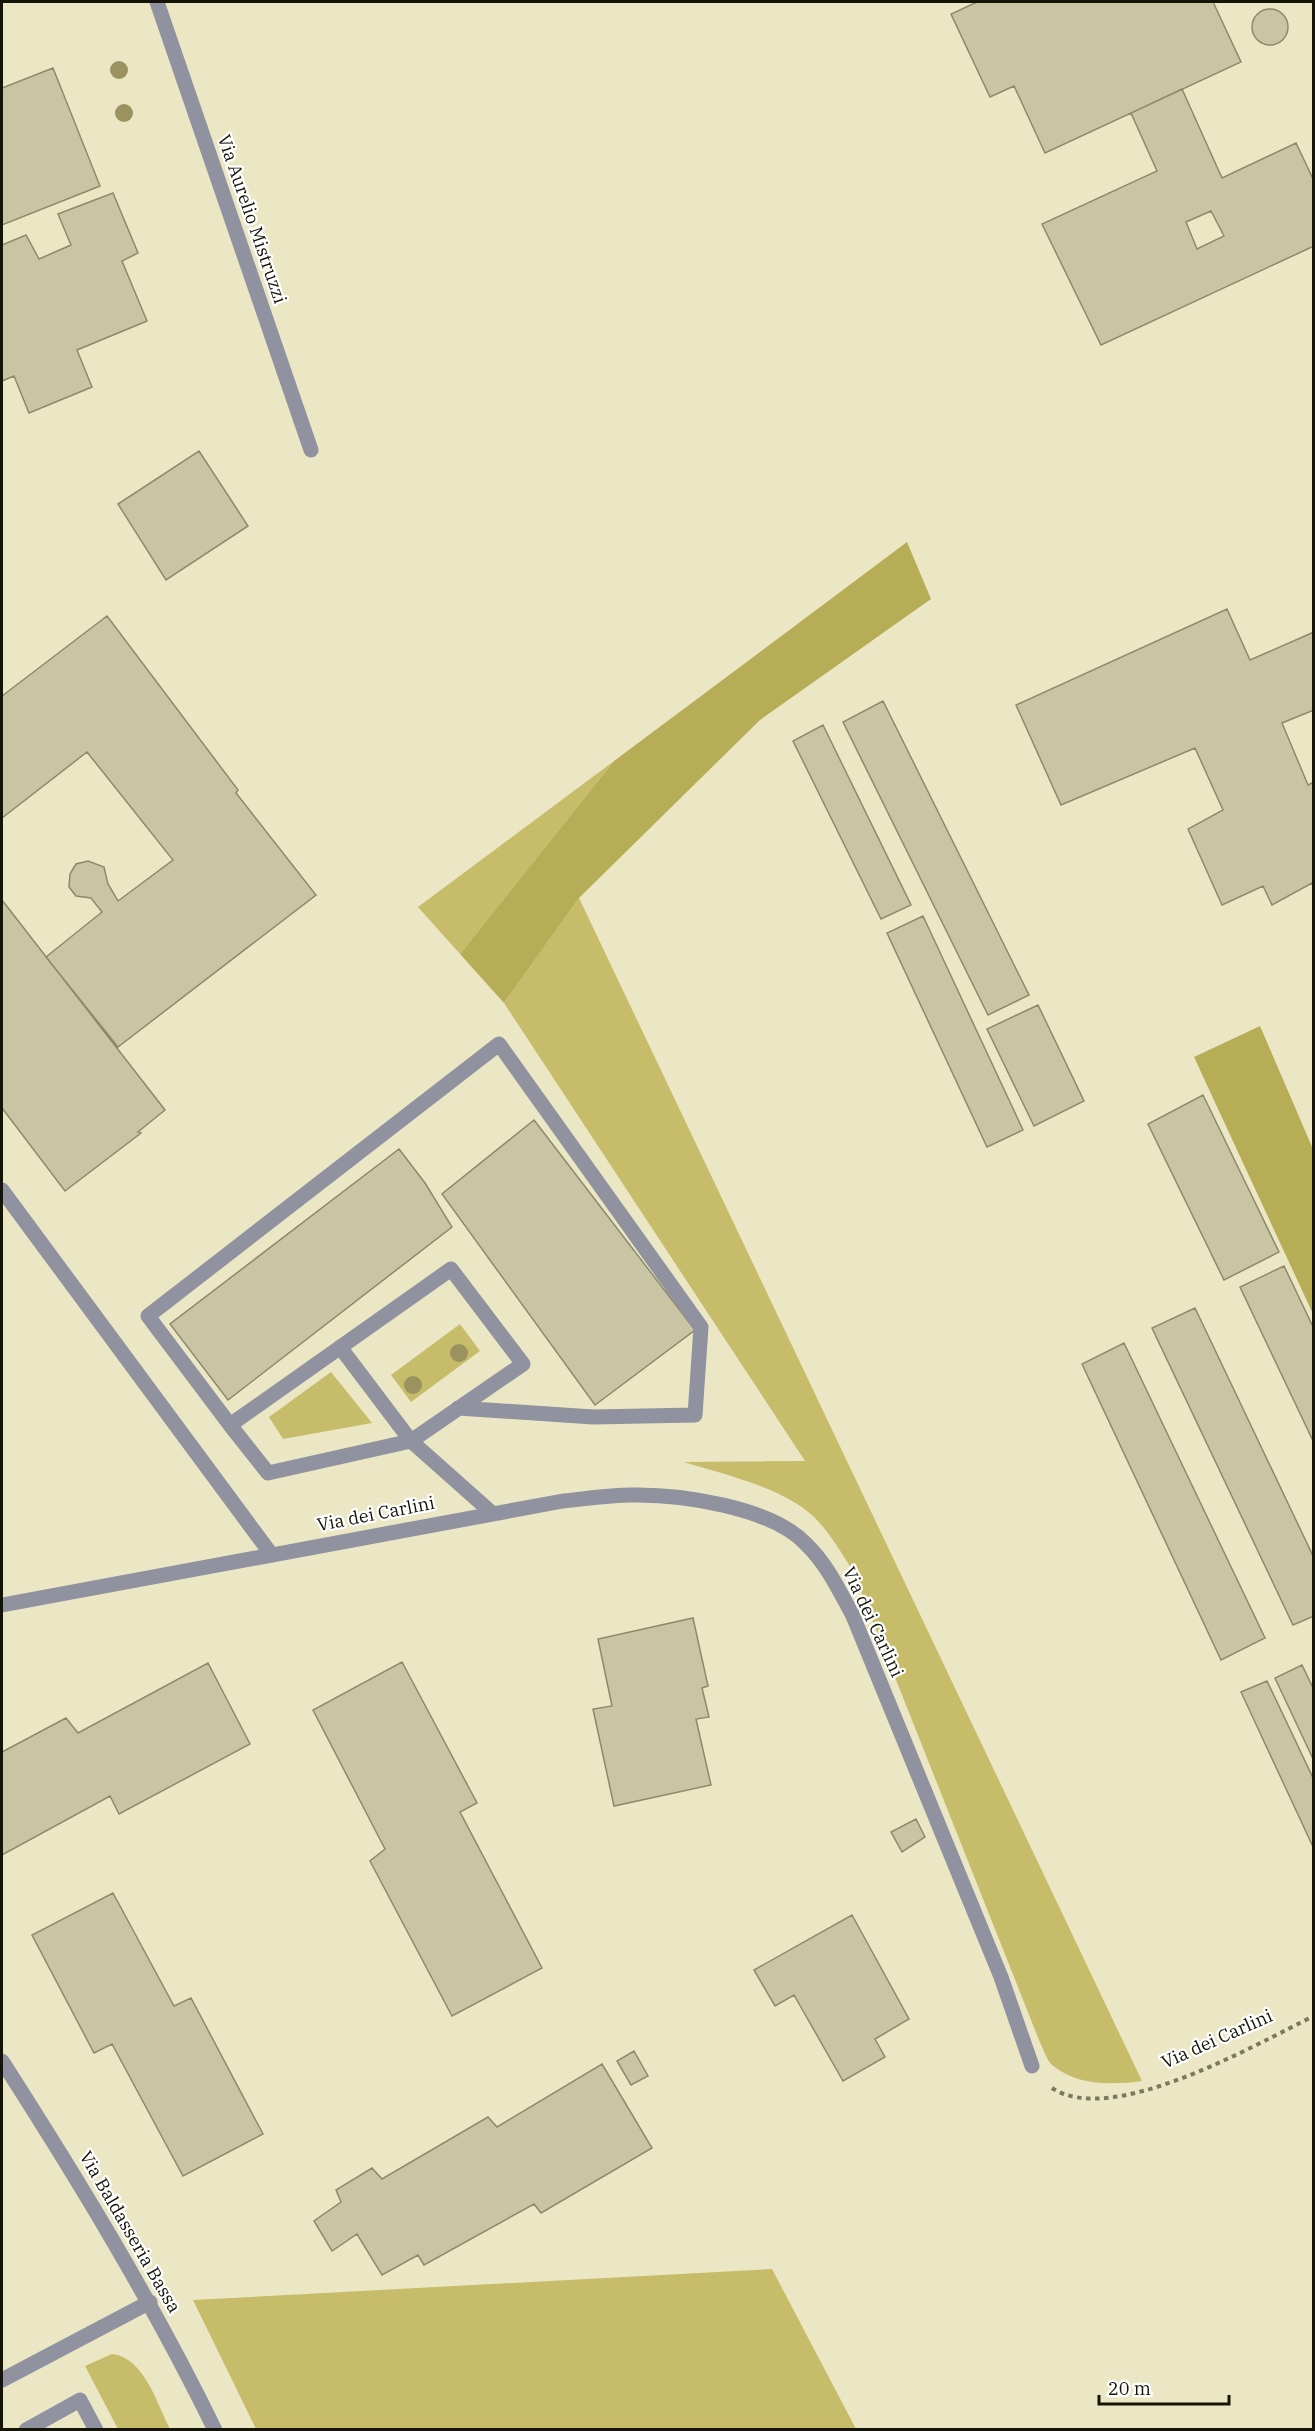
<svg xmlns="http://www.w3.org/2000/svg" width="1315" height="2431" font-family="'IBM Plex Serif',serif">
  <rect width="100%" height="100%" fill="#ebe7c5"/>
  <!-- green -->
  <path fill="#c7bc69" d="M 614,761 L 460,954 L 418,907 Z
    M 579,898 L 1142,2081 C 1112,2085 1077,2086 1052,2065 C 1046,2059 1043,2048 1039,2040 L 852,1569 C 840,1551 830,1533 814,1517 C 784,1488 723,1474 684,1462 L 805,1461 L 504,1003 Z
    M 460,1324 L 480,1351 L 411,1402 L 391,1375 Z
    M 331,1372 L 372,1423 L 283,1439 L 269,1417 Z
    M 772,2269 L 856,2429 L 256,2429 L 193,2300 Z
    M 112,2354 C 144,2357 157,2404 170,2429 L 118,2429 L 85,2366 Z"/>
  <!-- forest -->
  <path fill="#b8ad57" d="M 907,542 L 931,599 L 760,720 L 579,898 L 504,1003 L 460,954 L 614,761 Z
    M 1260,1026 L 1313,1149 L 1313,1314 L 1194,1057 Z"/>
  <!-- building -->
  <path fill="#c9c5a4" stroke="#8d896a" stroke-width="1.5" fill-rule="evenodd" d="M 977,2 L 1213,2 L 1241,62 L 1045,153 L 1014,86 L 990,97 L 951,14 Z
    M1252 27a18 18 0 1 1 36 0a18 18 0 1 1-36 0Z
    M 53,68 L 100,186 L 2,225 L 2,88 Z
    M 1182,89 L 1222,178 L 1296,143 L 1314,181 L 1314,246 L 1101,345 L 1042,224 L 1157,171 L 1131,113 ZM 1211,211 L 1224,236 L 1197,249 L 1186,222 Z
    M 113,193 L 138,253 L 122,261 L 147,321 L 77,350 L 92,387 L 29,413 L 14,376 L 2,381 L 2,245 L 26,235 L 39,259 L 71,245 L 58,214 Z
    M 199,451 L 248,526 L 166,580 L 118,504 Z
    M 1227,609 L 1250,660 L 1314,632 L 1314,710 L 1282,723 L 1308,785 L 1314,782 L 1314,886 L 1312,883 L 1272,905 L 1263,886 L 1222,905 L 1188,829 L 1223,810 L 1195,748 L 1061,805 L 1016,705 Z
    M 107,616 L 238,790 L 236,793 L 316,895 L 118,1047 L 46,957 L 102,912 L 91,898 L 76,896 L 69,887 L 70,874 L 76,864 L 88,861 L 104,867 L 108,884 L 118,901 L 173,860 L 87,752 L 2,818 L 2,696 Z
    M 883,701 L 1029,995 L 988,1015 L 843,722 Z
    M 823,725 L 911,905 L 881,919 L 793,741 Z
    M 2,900 L 165,1110 L 138,1132 L 141,1133 L 65,1191 L 2,1108 Z
    M 923,916 L 1023,1130 L 987,1147 L 887,933 Z
    M 1038,1005 L 1084,1101 L 1034,1126 L 987,1029 Z
    M 1203,1095 L 1279,1252 L 1224,1280 L 1148,1124 Z
    M 534,1120 L 695,1330 L 595,1405 L 442,1194 Z
    M 399,1149 L 425,1183 L 452,1227 L 228,1400 L 170,1324 Z
    M 1284,1266 L 1314,1329 L 1314,1443 L 1240,1287 Z
    M 1195,1308 L 1314,1558 L 1314,1616 L 1293,1625 L 1152,1328 Z
    M 1124,1343 L 1265,1638 L 1221,1660 L 1082,1364 Z
    M 693,1618 L 708,1686 L 702,1688 L 709,1717 L 696,1719 L 711,1785 L 614,1806 L 593,1709 L 612,1706 L 598,1639 Z
    M 402,1662 L 477,1803 L 460,1812 L 542,1968 L 452,2016 L 370,1861 L 385,1849 L 313,1710 Z
    M 208,1663 L 250,1744 L 119,1814 L 110,1796 L 2,1855 L 2,1752 L 66,1718 L 78,1733 Z
    M 1302,1665 L 1314,1690 L 1314,1761 L 1275,1678 Z
    M 1267,1681 L 1314,1780 L 1314,1849 L 1241,1692 Z
    M 916,1819 L 925,1837 L 902,1852 L 891,1832 Z
    M 113,1893 L 174,2006 L 191,1998 L 263,2134 L 183,2176 L 112,2044 L 94,2053 L 32,1935 Z
    M 852,1915 L 909,2019 L 875,2039 L 885,2057 L 843,2081 L 794,1995 L 775,2006 L 754,1970 Z
    M 634,2051 L 648,2076 L 631,2085 L 617,2061 Z
    M 602,2064 L 652,2148 L 541,2213 L 534,2204 L 424,2265 L 418,2255 L 382,2275 L 357,2234 L 332,2251 L 314,2221 L 341,2202 L 336,2190 L 372,2168 L 382,2179 L 488,2117 L 497,2127 Z"/>
  <g fill="none" stroke-linecap="round" stroke-linejoin="round">
    <!-- path -->
    <path stroke="#7b7862" stroke-width="4" stroke-dasharray="4.5 4.5" stroke-linecap="butt" d="M 1052,2088 C 1112,2128 1256,2044 1314,2016"/>
    <!-- service -->
    <path stroke="#90929f" stroke-width="15" d="M 2,1190 L 271,1554
      M 340,1347 L 411,1441 L 268,1473 L 230,1425 L 451,1269 L 523,1364 L 411,1441 L 492,1513
      M 230,1425 L 148,1316 L 499,1044 L 701,1327 L 695,1415 L 593,1417 L 458,1408
      M 2,2380 L 150,2302
      M 26,2430 L 80,2400 L 96,2430"/>
    <!-- minor -->
    <path stroke="#90929f" stroke-width="15" d="M 157,2 L 311,450
      M 2,1605 L 563,1501 C 585,1499 609,1495 631,1495 C 680,1494 770,1507 805,1543 C 827,1564 839,1590 853,1616 L 1001,1977 L 1032,2066"/>
    <!-- tertiary -->
    <path stroke="#90929f" stroke-width="15" d="M 2,2061 C 79,2181 152,2301 215,2430"/>
  </g>
  <!-- trees -->
  <g fill="#9a935f">
    <circle cx="119" cy="70" r="9"/>
    <circle cx="124" cy="113" r="9"/>
    <circle cx="459" cy="1353" r="9"/>
    <circle cx="413" cy="1385" r="9"/>
  </g>
  <g text-anchor="middle" stroke-width="4.5" stroke-linejoin="round" paint-order="stroke">
    <!-- street labels -->
    <g font-size="18" fill="#151408" stroke="#fff">
      <text transform="translate(252 219) rotate(71)" y="6">Via Aurelio Mistruzzi</text>
      <text transform="translate(376 1514) rotate(-11)" y="6">Via dei Carlini</text>
      <text transform="translate(873 1622) rotate(65)" y="6">Via dei Carlini</text>
      <text transform="translate(1217 2039) rotate(-24)" y="6">Via dei Carlini</text>
      <text transform="translate(130 2232) rotate(60)" y="6">Via Baldasseria Bassa</text>
    </g>
  </g>
  <!-- border -->
  <rect width="1315" height="2431" fill="none" stroke="#151408" stroke-width="6"/>
  <!-- scale -->
  <path d="M1099 2395v9h130v-9" fill="none" stroke="#151408" stroke-width="3"/>
  <text x="1108" y="2395" font-size="18" fill="#151408" stroke="#ffffff" stroke-width="4.5" paint-order="stroke">20 m</text>
</svg>
